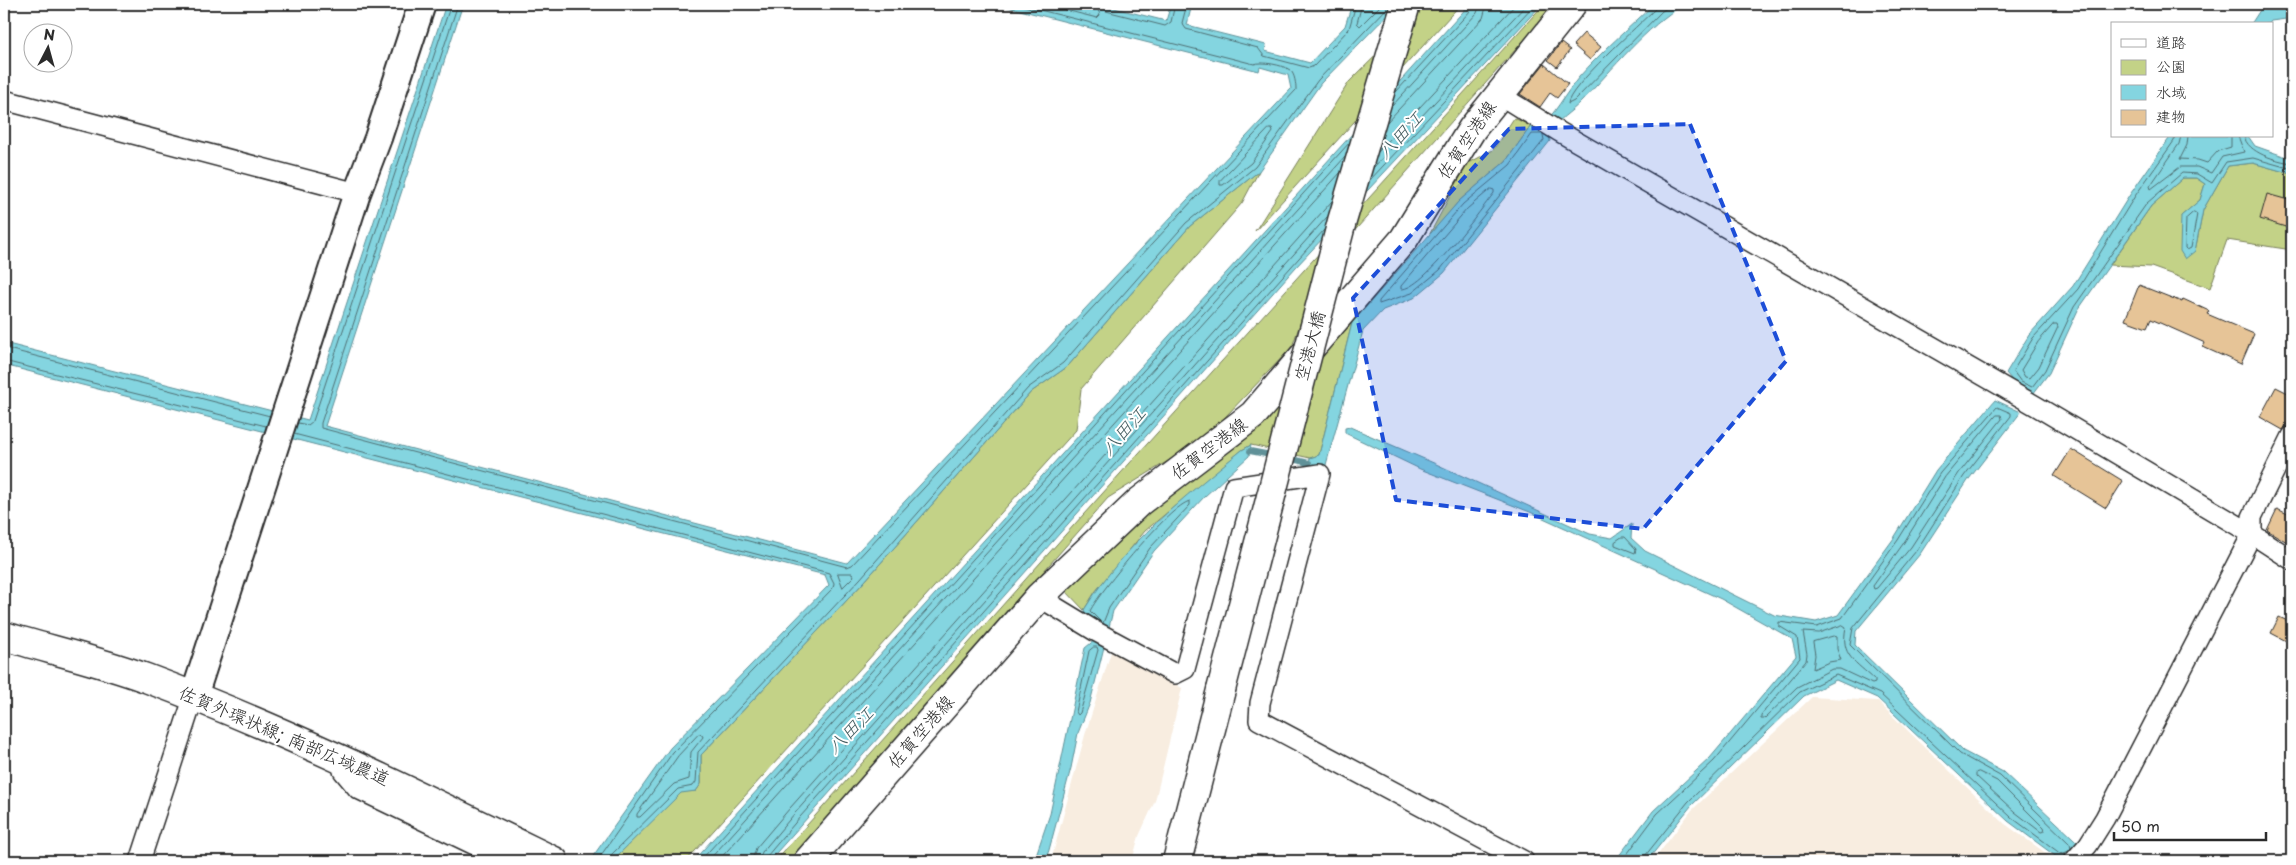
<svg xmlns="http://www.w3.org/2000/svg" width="2296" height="865" font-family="'Playpen Sans','Klee One',sans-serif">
  <rect width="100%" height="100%" fill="#fff"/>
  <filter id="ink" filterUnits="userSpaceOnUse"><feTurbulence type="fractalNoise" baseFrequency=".02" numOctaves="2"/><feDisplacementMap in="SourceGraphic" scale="10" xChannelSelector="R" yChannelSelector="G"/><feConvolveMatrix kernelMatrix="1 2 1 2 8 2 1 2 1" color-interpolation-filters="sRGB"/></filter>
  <g filter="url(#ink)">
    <!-- built -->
    <path fill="#f8ede0" d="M 1112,649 L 1182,688 L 1155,801 L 1139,836 L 1132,861 L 1051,861 L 1085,735 Z
      M 1812,697 L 1877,701 L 2005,824 L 2057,861 L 1653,861 L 1692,810 Z"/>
    <!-- green -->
    <path fill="#c3d287" stroke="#777e59" d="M 1428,4 L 1461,4 L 1255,231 L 1349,82 Z
      M 1544,4 L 1556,4 L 1318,272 L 1292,347 L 1205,438 L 1108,498 L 789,861 L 775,861 L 1065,535 Z
      M 1514,118 L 1531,126 L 1506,161 L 1459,201 L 1426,241 L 1467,164 L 1493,150 Z
      M 2253,163 L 2292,174 L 2292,250 L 2227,240 L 2210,288 L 2151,267 L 2110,265 L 2151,206 L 2183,178 L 2196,178 L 2205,184 L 2200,200 L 2181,216 L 2195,251 L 2203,210 L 2228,166 Z
      M 1259,171 L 1242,203 L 1081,389 L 1076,430 L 686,861 L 612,861 L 681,792 L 696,791 L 701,784 L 701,755 L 864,582 L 1031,392 L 1067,367 L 1190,226 Z
      M 1352,323 L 1319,455 L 1310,458 L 1251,445 L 1242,450 L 1145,531 L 1095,592 L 1084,610 L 1065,590 L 1129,521 L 1245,440 Z"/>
    <!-- water -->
    <path fill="#84d5e0" stroke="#609198" d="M 446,4 L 463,4 L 325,426 L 847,563 L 1291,89 L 1288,75 L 1260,67 L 1259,71 L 996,4 L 1098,4 L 1166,21 L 1171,4 L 1192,4 L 1187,25 L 1266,45 L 1265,51 L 1310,63 L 1345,26 L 1352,4 L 1398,4 L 1321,83 L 1259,171 L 1190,226 L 1067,367 L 1031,392 L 864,582 L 701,755 L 701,784 L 696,791 L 681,793 L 612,861 L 595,861 L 591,859 L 670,748 L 829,585 L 825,575 L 4,365 L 4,343 L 308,420 Z
      M 1470,4 L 1542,4 L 1296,267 L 769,861 L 693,861 Z
      M 1654,4 L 1684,4 C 1646,27 1613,69 1581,102 C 1569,114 1559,118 1549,134 L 1550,141 L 1444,273 L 1414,298 L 1383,310 L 1363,331 L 1324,472 L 1308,468 L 1310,458 L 1319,455 L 1352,323 L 1459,201 L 1506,161 L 1531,126 L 1539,129 C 1555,114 1565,94 1579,77 C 1602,51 1629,28 1654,4 Z
      M 2264,4 L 2292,4 L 2292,20 L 2286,19 L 2271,21 L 2269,24 L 2251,24 Z
      M 2171,136 L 2248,136 L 2255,146 L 2292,159 L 2292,174 L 2253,163 L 2228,166 L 2203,210 L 2195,251 L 2185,259 L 2180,251 L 2181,216 L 2200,200 L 2205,184 L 2196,178 L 2183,178 L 2151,206 L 2078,310 L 2049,373 L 2033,394 L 2017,386 L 2006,373 L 2029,335 L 2073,286 L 2131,193 Z
      M 1995,400 L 2021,412 L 1969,479 L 1920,554 L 1856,631 L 1855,645 L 1963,751 L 2003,772 L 2091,855 L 2113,861 L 2075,861 L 2069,856 L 2062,861 L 2008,821 L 1877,698 L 1836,680 L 1804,696 L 1691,806 L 1647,861 L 1615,861 L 1653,811 L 1710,758 L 1796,656 L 1792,639 L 1721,599 L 1530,512 L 1420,469 L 1345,433 L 1345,428 L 1350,427 L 1436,464 L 1590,534 L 1612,538 L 1632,524 L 1631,538 L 1645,551 L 1774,615 L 1816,622 L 1838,615 L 1894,538 L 1936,470 Z
      M 1251,445 L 1249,456 L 1205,496 L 1154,551 L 1113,611 L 1090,703 L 1078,733 L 1071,768 L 1049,850 L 1045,861 L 1034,861 L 1050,814 L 1085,648 L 1096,639 L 1084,610 C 1125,543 1183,498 1242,450 Z"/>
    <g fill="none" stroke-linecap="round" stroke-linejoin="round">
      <!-- shore -->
      <path stroke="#4f6f73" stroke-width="1" d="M 458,4 L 321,423 L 321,428 L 847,567 L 852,565 L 1296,90 C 1296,85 1295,74 1290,70 C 1283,65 1262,61 1254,64 L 1016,4
        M 1042,4 L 1097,18 L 1100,15 L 1096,4
        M 1102,4 L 1106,11 L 1165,26 L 1171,22 L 1175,4
        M 1187,4 L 1182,23 L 1186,29 L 1258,48 L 1264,56 L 1309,68 L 1314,66 L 1349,29 L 1356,4
        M 1362,4 L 1357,23 L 1360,26 L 1382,4
        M 1657,4 L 1655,9 C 1641,23 1567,89 1568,104 L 1574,101 L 1662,11 L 1674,4
        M 1396,92 L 1472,9 L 1473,4
        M 1392,106 L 1477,13 L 1480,4
        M 1387,122 L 1483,18 L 1487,4
        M 1269,129 L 1272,129 L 1273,132 L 1251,163 L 1223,185 L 1220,185 L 1220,181 Z
        M 1542,134 L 1532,134 L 1510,165 L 1463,204 L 1379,301 L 1379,304 L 1412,293 L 1440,270 L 1544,140 L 1543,135
        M 2175,136 L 2174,141 L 2135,196 L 2078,289 L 2033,338 L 2013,371 L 2021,382 L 2032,387 L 2045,370 L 2074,307 L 2147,203 L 2182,173 L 2197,174 L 2212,183 L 2226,162 L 2253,158 L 2292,169
        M 2181,136 L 2179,144 L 2150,186 L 2151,189 L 2180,167 L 2197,167 L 2211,173 L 2222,157 L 2244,152 L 2238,136
        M 2188,136 L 2187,145 L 2180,159 L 2198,160 L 2207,163 L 2218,151 L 2231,147 L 2231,136
        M 2244,136 C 2247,153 2277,161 2292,163
        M 1378,152 L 1516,4
        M 1373,168 L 1527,4
        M 1369,181 L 1535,4
        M 1491,189 L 1494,190 L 1494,193 C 1479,212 1423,290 1401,289 L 1401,286 L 1467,209 Z
        M 2194,212 L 2197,214 L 2191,248 L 2187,250 L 2185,248 L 2186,219 Z
        M 2054,324 L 2057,324 L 2058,327 L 2039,367 L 2030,378 L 2025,377 L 2021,370 L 2038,342 Z
        M 4,348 L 270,416
        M 4,361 L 266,426
        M 1997,415 L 2001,415 L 2002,419 L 1959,473 L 1911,547 L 1877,588 L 1874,589 L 1873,586 L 1903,544 L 1945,477 Z
        M 298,423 L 308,425 L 313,421 L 451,4
        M 294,434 L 829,573 L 834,583 L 833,588 L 673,752 L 597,861
        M 1622,537 L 1625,537 L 1636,549 L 1635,553 L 1615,545 L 1615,542 Z
        M 838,573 L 852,573 L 854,576 L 843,587 Z
        M 1100,621 L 1090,611 C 1100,591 1170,505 1190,501 L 1190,505 L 1150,548 L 1109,608 L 1103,623
        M 1843,625 L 1846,627 C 1840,656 1855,661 1875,680 L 1875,683 L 1872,684 L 1840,669 L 1832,669 L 1797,687 L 1764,719 L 1761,719 L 1761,715 L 1806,661 L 1807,654 L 1803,632 L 1818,633 Z
        M 1834,636 L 1837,637 L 1837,649 L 1841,660 L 1829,662 L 1813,669 L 1815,655 L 1813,642 Z
        M 1094,647 L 1097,647 L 1098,650 L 1080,713 L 1078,715 L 1076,712 L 1089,651 Z
        M 699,734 L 702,735 L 703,737 L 691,752 L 689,779 L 674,784 L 640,817 L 637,817 L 637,814 L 678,756 Z
        M 1979,772 L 1997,781 L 2044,828 L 2045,831 L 2041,832 L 2015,812 L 1976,776 L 1976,773 Z
        M 609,861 L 610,856 L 678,789 L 693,786 L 696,782 L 698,752 L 860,579 L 1028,388 L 1063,363 L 1186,223 L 1255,167 L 1318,80 L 1390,5
        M 700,861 L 1350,142
        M 708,861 L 1346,156
        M 718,861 L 1341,172
        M 752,861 L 756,848 L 790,808 L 1332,201
        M 759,861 L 762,852 L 795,813 L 1327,217
        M 766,861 L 767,856 L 800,817 L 1324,230
        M 1622,861 L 1657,814 L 1714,761 L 1800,658 L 1797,637 L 1779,626 L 1779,622 L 1817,627 L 1842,618 L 1898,540 L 1940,473 L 1997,407 L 2011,413 L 2011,416 L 1964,476 L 1916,551 L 1853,628 L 1850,645 L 1960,754 L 2000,776 L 2070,844 L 2071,849
        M 1644,861 L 1645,856 L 1688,802 L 1800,692 L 1836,675 L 1880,694 L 2011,817 L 2061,854 L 2069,851"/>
      <!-- stream -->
      <path stroke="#609198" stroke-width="6" d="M 1250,451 L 1276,456
        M 1288,458 L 1309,463"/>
    </g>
    <!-- building -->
    <path fill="#e6c497" stroke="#2b2b2b" d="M 1584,33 L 1601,47 L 1590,60 L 1573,45 Z
      M 1561,43 L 1570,50 L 1557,67 L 1548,60 Z
      M 1544,64 L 1568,84 L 1557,98 L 1550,93 L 1540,107 L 1520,94 Z
      M 2267,194 L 2292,201 L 2292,229 L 2260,219 Z
      M 2139,285 L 2182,302 L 2183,299 L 2209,311 L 2207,314 L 2254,334 L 2241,364 L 2203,347 L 2205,343 L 2151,319 L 2147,328 L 2125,320 Z
      M 2276,387 L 2292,395 L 2292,416 L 2283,430 L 2260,417 Z
      M 2071,449 L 2123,481 L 2106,508 L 2054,476 Z
      M 2277,509 L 2292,516 L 2292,545 L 2267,530 Z
      M 2279,617 L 2292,623 L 2292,644 L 2271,633 Z"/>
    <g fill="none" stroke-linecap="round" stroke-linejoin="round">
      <!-- street casing -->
      <g stroke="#2b2b2b" stroke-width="22">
        <path id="street" d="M 1498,94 L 1558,131 L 2036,406 L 2252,534 L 2292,560
          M 4,100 L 357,193
          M 1039,597 L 1095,631 L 1175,674 L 1185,669 L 1234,487 L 1320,474 L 1260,703 L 1259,720 L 1524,861
          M 342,758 L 343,771 L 358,789 L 508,861
          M 140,861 L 194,696
          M 2074,861 L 2088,845 L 2105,818 L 2252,534 L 2252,517 L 2292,436"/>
      </g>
      <!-- secondary casing -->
      <g stroke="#2b2b2b" stroke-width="30">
        <path id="secondary" d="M 194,696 L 357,193 L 378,138 L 422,4"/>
      </g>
      <!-- primary casing -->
      <g stroke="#2b2b2b" stroke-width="31">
        <path id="primary" d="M 4,636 C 51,650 100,661 146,678 C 286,730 420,796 554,861
          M 808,861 L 1039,597 L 1139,502 L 1253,415 L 1404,239 L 1472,129 L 1572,4
          M 1177,861 L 1221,690"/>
      </g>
      <!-- street -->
      <use href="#street" stroke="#fff" stroke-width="19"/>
      <!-- secondary -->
      <use href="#secondary" stroke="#fff" stroke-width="26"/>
      <!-- primary -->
      <use href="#primary" stroke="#fff" stroke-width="28"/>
      <!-- primary-bridge casing -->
      <g stroke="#2b2b2b" stroke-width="31" stroke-linecap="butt">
        <path id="primary-bridge" d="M 1221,690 L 1342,221 L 1406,4"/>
      </g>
      <!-- primary-bridge -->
      <use href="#primary-bridge" stroke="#fff" stroke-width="28"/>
    </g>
  </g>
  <!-- marked area -->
  <path fill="#1d4ed8" fill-opacity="0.2" stroke="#1d4ed8" stroke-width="4" stroke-dasharray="10 6" stroke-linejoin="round" d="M 1690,124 L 1786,361 L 1643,529 L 1396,500 L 1353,298 L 1509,129 Z"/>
  <g text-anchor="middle" stroke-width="4" stroke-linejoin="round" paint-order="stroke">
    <!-- street labels -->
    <g font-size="18" fill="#2b2b2b" stroke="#fff">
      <text transform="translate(1467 140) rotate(-56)" y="6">佐賀空港線</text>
      <text transform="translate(1310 346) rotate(-75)" y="6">空港大橋</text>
      <text transform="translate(1209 449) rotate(-37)" y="6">佐賀空港線</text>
      <text transform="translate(921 732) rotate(-49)" y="6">佐賀空港線</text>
      <text transform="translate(284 736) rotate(23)" y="6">佐賀外環状線; 南部広域農道</text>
    </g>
    <!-- water labels -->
    <g font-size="19" font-style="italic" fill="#465e61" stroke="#fff">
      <text transform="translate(1400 135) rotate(-47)" y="7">八田江</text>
      <text transform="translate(1123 431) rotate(-48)" y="7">八田江</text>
      <text transform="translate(850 730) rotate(-45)" y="7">八田江</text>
    </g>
  </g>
  <!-- margin -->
  <rect width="2296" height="865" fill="none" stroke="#fff" stroke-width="20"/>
  <rect x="10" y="10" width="2276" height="845" fill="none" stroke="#2b2b2b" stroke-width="2" filter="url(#ink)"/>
  <!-- legend -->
  <rect x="2111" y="22" width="162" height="115" fill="#ffffff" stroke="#aaaaaa"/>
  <rect x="2121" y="39" width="25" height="8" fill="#ffffff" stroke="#aaaaaa"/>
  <text x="2156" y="48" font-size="15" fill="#2b2b2b">道路</text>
  <rect x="2121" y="60" width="25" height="15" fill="#c3d287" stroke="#aaaaaa"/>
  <text x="2156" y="72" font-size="15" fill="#2b2b2b">公園</text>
  <rect x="2121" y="85" width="25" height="15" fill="#84d5e0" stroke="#aaaaaa"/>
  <text x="2156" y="98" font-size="15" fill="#2b2b2b">水域</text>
  <rect x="2121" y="110" width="25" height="15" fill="#e6c497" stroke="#aaaaaa"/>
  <text x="2156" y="122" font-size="15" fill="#2b2b2b">建物</text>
  <!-- north arrow -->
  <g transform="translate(48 48) rotate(6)"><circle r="24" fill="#ffffff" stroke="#aaaaaa"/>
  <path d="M0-4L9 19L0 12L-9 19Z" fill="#2b2b2b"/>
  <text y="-8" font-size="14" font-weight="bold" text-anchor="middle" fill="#2b2b2b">N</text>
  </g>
  <!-- scale -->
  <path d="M2114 832v8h152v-8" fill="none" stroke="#2b2b2b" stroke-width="2.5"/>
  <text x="2121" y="832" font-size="15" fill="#2b2b2b" stroke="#ffffff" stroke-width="4" paint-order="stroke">50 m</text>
</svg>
